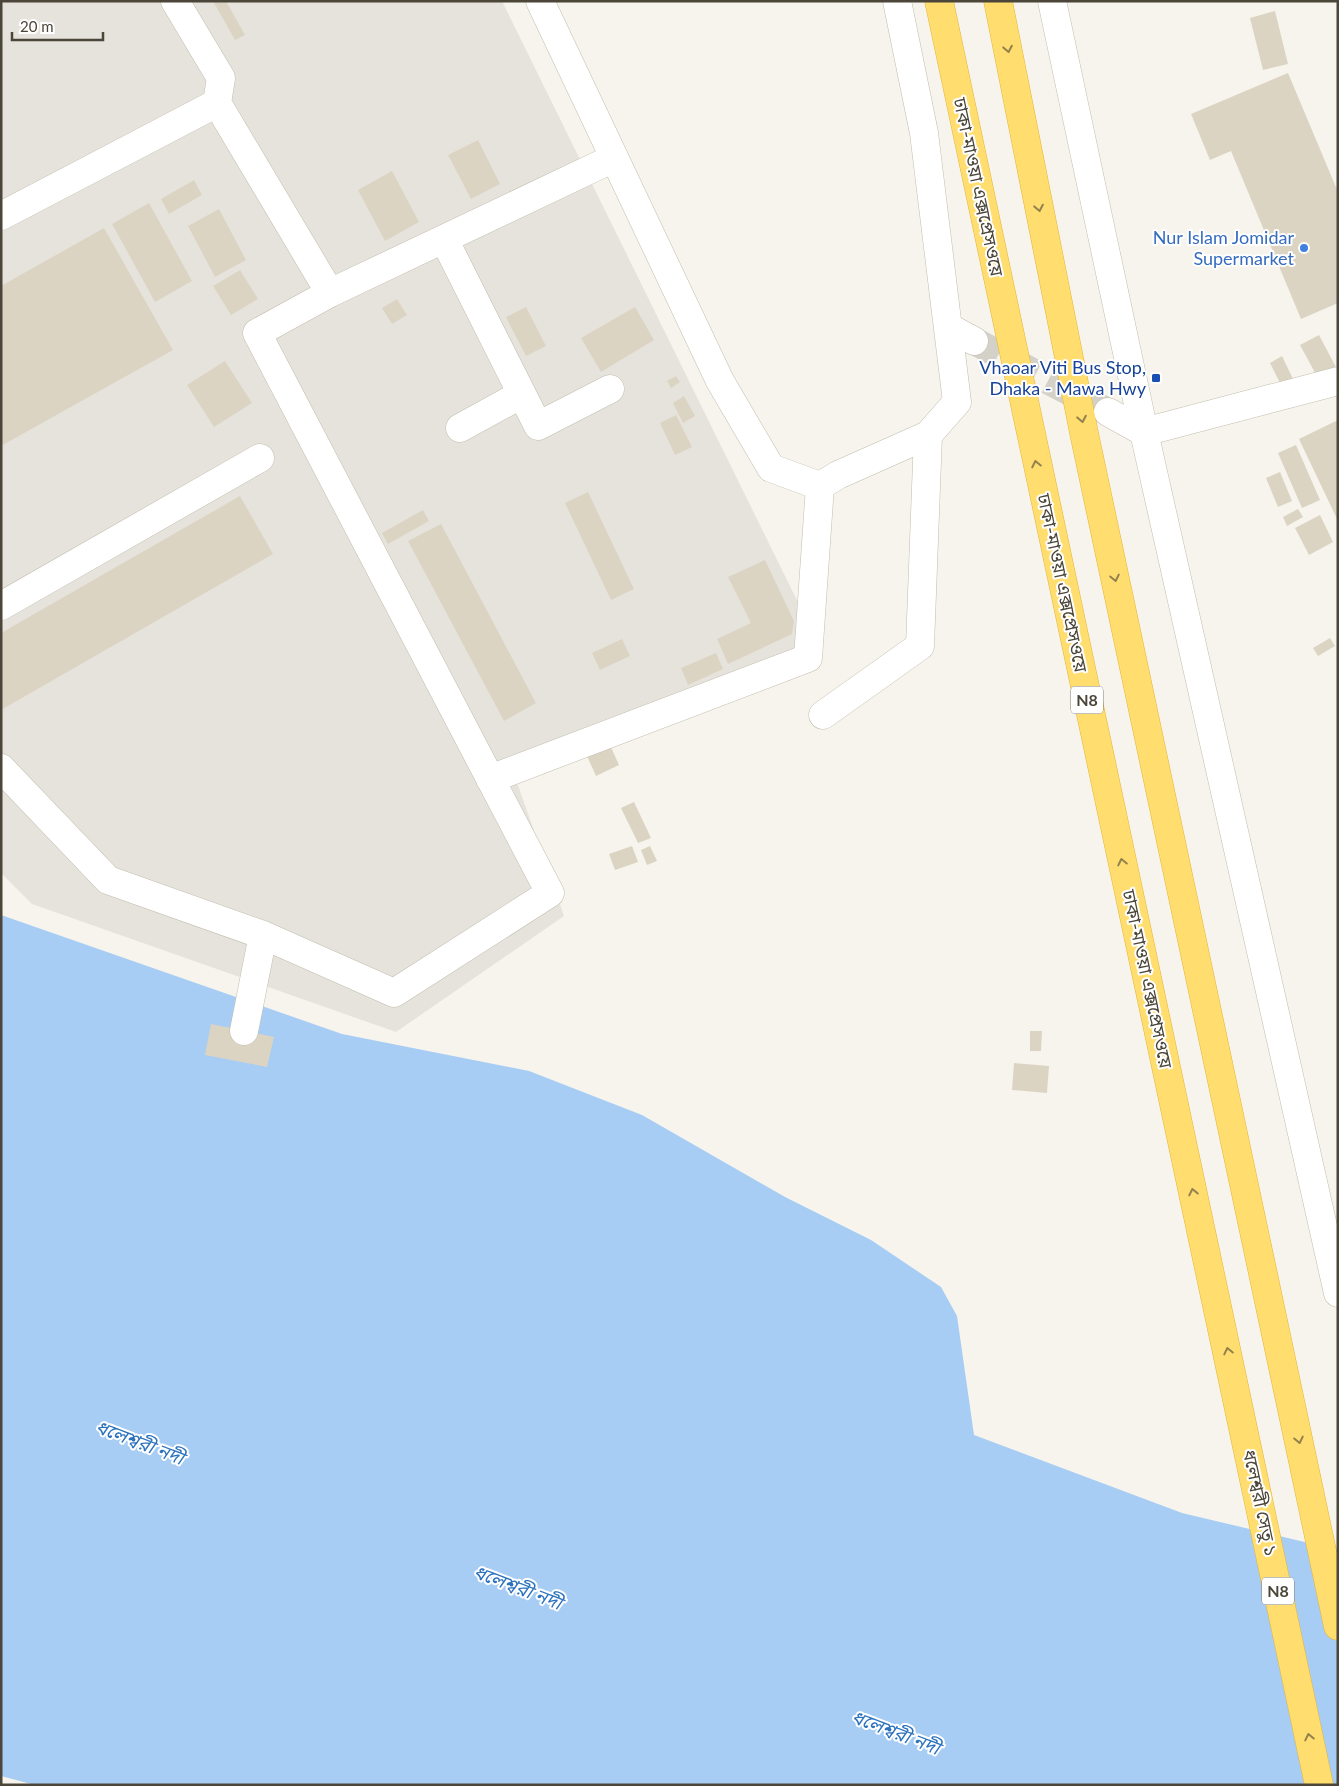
<svg xmlns="http://www.w3.org/2000/svg" width="1339" height="1786" font-family="Lato,'Noto Sans Bengali',sans-serif">
  <rect width="100%" height="100%" fill="#f6f4ec"/>
  <!-- industrial -->
  <path fill="#e6e3dd" d="M 1,1 L 502,1 L 816,639 L 513,771 L 564,916 L 396,1032 L 32,904 L 1,873 Z"/>
  <!-- water -->
  <path fill="#a7cdf4" d="M 1,915 L 342,1034 L 529,1071 L 642,1115 L 785,1197 L 871,1240 L 941,1287 L 957,1316 L 974,1435 L 1182,1513 L 1338,1550 L 1338,1785 L 35,1785 L 1,1776 Z"/>
  <!-- building -->
  <path fill="#dcd4c3" d="M 213,1 L 226,1 L 245,35 L 235,40 Z
    M 1275,11 L 1288,64 L 1263,70 L 1250,18 Z
    M 1288,73 L 1338,192 L 1338,303 L 1301,319 L 1231,151 L 1210,160 L 1191,114 Z
    M 478,140 L 500,184 L 471,199 L 448,155 Z
    M 392,171 L 419,222 L 385,241 L 358,190 Z
    M 194,180 L 202,195 L 169,214 L 161,199 Z
    M 149,203 L 192,281 L 155,302 L 112,224 Z
    M 219,209 L 246,260 L 215,277 L 188,226 Z
    M 104,228 L 173,350 L 1,446 L 1,286 Z
    M 240,270 L 258,299 L 231,315 L 213,286 Z
    M 397,299 L 407,315 L 392,324 L 382,308 Z
    M 526,307 L 546,346 L 526,356 L 506,317 Z
    M 635,307 L 654,340 L 601,372 L 581,338 Z
    M 1319,335 L 1338,371 L 1320,382 L 1300,345 Z
    M 1282,356 L 1294,381 L 1282,387 L 1270,363 Z
    M 225,361 L 252,403 L 214,427 L 187,385 Z
    M 676,376 L 680,382 L 671,388 L 667,381 Z
    M 684,396 L 695,416 L 683,423 L 673,403 Z
    M 676,415 L 692,447 L 675,455 L 660,423 Z
    M 1338,420 L 1338,521 L 1299,439 Z
    M 1296,445 L 1320,500 L 1302,508 L 1278,453 Z
    M 1280,472 L 1292,501 L 1278,507 L 1266,478 Z
    M 588,492 L 634,589 L 611,600 L 565,503 Z
    M 240,496 L 273,554 L 1,710 L 1,633 Z
    M 1298,509 L 1303,517 L 1287,526 L 1283,517 Z
    M 423,510 L 429,521 L 388,544 L 382,533 Z
    M 1320,515 L 1333,542 L 1309,555 L 1295,528 Z
    M 441,524 L 536,703 L 504,721 L 408,541 Z
    M 765,560 L 794,621 L 792,634 L 728,664 L 717,639 L 751,623 L 728,577 Z
    M 1330,638 L 1335,646 L 1318,656 L 1313,648 Z
    M 622,639 L 630,656 L 600,670 L 592,653 Z
    M 716,653 L 723,669 L 688,685 L 681,668 Z
    M 610,745 L 619,765 L 596,776 L 587,756 Z
    M 634,802 L 651,838 L 638,843 L 621,808 Z
    M 632,846 L 638,862 L 615,870 L 609,854 Z
    M 650,846 L 657,861 L 647,865 L 641,850 Z
    M 211,1024 L 274,1037 L 267,1067 L 205,1055 Z
    M 1030,1031 L 1042,1031 L 1041,1051 L 1030,1051 Z
    M 1014,1063 L 1049,1066 L 1047,1093 L 1012,1090 Z"/>
  <g fill="none" stroke-linecap="round" stroke-linejoin="round">
    <!-- minor-tunnel -->
    <path stroke="#d4d1c8" stroke-width="28" stroke-dasharray="28 14" stroke-linecap="butt" d="M 974,341 L 1108,412"/>
    <!-- minor casing -->
    <g stroke="#c2bdad" stroke-width="29">
      <path id="minor" d="M 175,1 L 221,78 L 217,103
        M 540,1 L 720,381 L 771,468 L 820,486 L 838,475 L 928,435 L 957,402 L 924,133 L 897,1
        M 1052,1 L 1144,432 L 1338,1293
        M 1,216 L 217,103 L 330,293 L 614,158
        M 444,239 L 538,426 L 610,389
        M 948,327 L 974,341
        M 1108,412 L 1144,432 L 1338,381
        M 460,428 L 522,394
        M 1,606 L 260,458
        M 823,715 L 920,646 L 928,435
        M 1,768 L 108,880 L 263,935 L 394,993 L 550,893 L 257,333 L 330,293
        M 490,779 L 808,658 L 820,486
        M 244,1031 L 263,935"/>
    </g>
    <!-- highway casing -->
    <g stroke="#e4b538" stroke-width="29">
      <path id="highway" d="M 939,1 C 1064,596 1194,1190 1319,1785
        M 998,1 L 1084,433 L 1338,1626"/>
    </g>
    <!-- minor -->
    <use href="#minor" stroke="#fff" stroke-width="28"/>
    <!-- highway -->
    <use href="#highway" stroke="#ffdd6e" stroke-width="28"/>
  </g>
  <!-- one-way arrows -->
  <defs><path id="oneway-chevron" d="M-2-3.5L2.5 0L-2 3.5" fill="none" stroke-width="1.6" stroke-linecap="round" stroke-linejoin="round" transform="scale(1.25)"/></defs>
  <g stroke="#93824e">
    <use href="#oneway-chevron" transform="translate(1008 49) rotate(79)"/>
    <use href="#oneway-chevron" transform="translate(1039 208) rotate(79)"/>
    <use href="#oneway-chevron" transform="translate(1082 419) rotate(79)"/>
    <use href="#oneway-chevron" transform="translate(1036 464) rotate(-102)"/>
    <use href="#oneway-chevron" transform="translate(1115 578) rotate(78)"/>
    <use href="#oneway-chevron" transform="translate(1122 862) rotate(-102)"/>
    <use href="#oneway-chevron" transform="translate(1193 1192) rotate(-102)"/>
    <use href="#oneway-chevron" transform="translate(1228 1351) rotate(-102)"/>
    <use href="#oneway-chevron" transform="translate(1299 1440) rotate(78)"/>
    <use href="#oneway-chevron" transform="translate(1309 1737) rotate(-102)"/>
  </g>
  <!-- markers -->
  <circle fill="#3f7fe0" stroke="#fff" stroke-width="2" cx="1304" cy="248" r="5"/>
  <rect fill="#1a4fb4" stroke="#fff" stroke-width="2" x="1151" y="373" width="10" height="10" rx="2.5"/>
  <g text-anchor="middle" stroke-width="4" stroke-linejoin="round" paint-order="stroke">
    <!-- shield labels -->
    <g fill="#fff" stroke="#817e74" stroke-width="1">
      <rect x="1071" y="686.5" width="32" height="27" rx="4"/>
      <rect x="1262" y="1577.5" width="32" height="27" rx="4"/>
    </g>
    <g font-size="16" font-weight="bold" fill="#4b4639">
      <text x="1087" y="706">N8</text>
      <text x="1278" y="1597">N8</text>
    </g>
    <!-- street labels -->
    <g font-size="18" fill="#4b4639" stroke="#fff">
      <text transform="translate(978 187) rotate(78)" y="6">ঢাকা-মাওয়া এক্সপ্রেসওয়ে</text>
      <text transform="translate(1062 583) rotate(78)" y="6">ঢাকা-মাওয়া এক্সপ্রেসওয়ে</text>
      <text transform="translate(1147 979) rotate(78)" y="6">ঢাকা-মাওয়া এক্সপ্রেসওয়ে</text>
      <text transform="translate(1260 1503) rotate(78)" y="6">ধলেশ্বরী সেতু ১</text>
    </g>
    <!-- shop labels -->
    <g font-size="18" fill="#366cbe" stroke="#fff" text-anchor="end">
      <text x="1294" y="244">Nur Islam Jomidar<tspan x="1294" dy="21">Supermarket</tspan></text>
    </g>
    <!-- transit labels -->
    <g font-size="18" fill="#164399" stroke="#fff" text-anchor="end">
      <text x="1146" y="374">Vhaoar Viti Bus Stop,<tspan x="1146" dy="21">Dhaka - Mawa Hwy</tspan></text>
    </g>
    <!-- water labels -->
    <g font-size="19" font-style="italic" fill="#2c72bd" stroke="#fff">
      <text transform="translate(140 1442) rotate(21)" y="7">ধলেশ্বরী নদী</text>
      <text transform="translate(518 1587) rotate(21)" y="7">ধলেশ্বরী নদী</text>
      <text transform="translate(896 1732) rotate(21)" y="7">ধলেশ্বরী নদী</text>
    </g>
  </g>
  <!-- border -->
  <rect width="1339" height="1786" fill="none" stroke="#4b4639" stroke-width="5"/>
  <!-- scale -->
  <path d="M12 32v8h91v-8" fill="none" stroke="#4b4639" stroke-width="2.5"/>
  <text x="20" y="32" font-size="15" fill="#4b4639" stroke="#ffffff" stroke-width="4" paint-order="stroke">20 m</text>
</svg>
